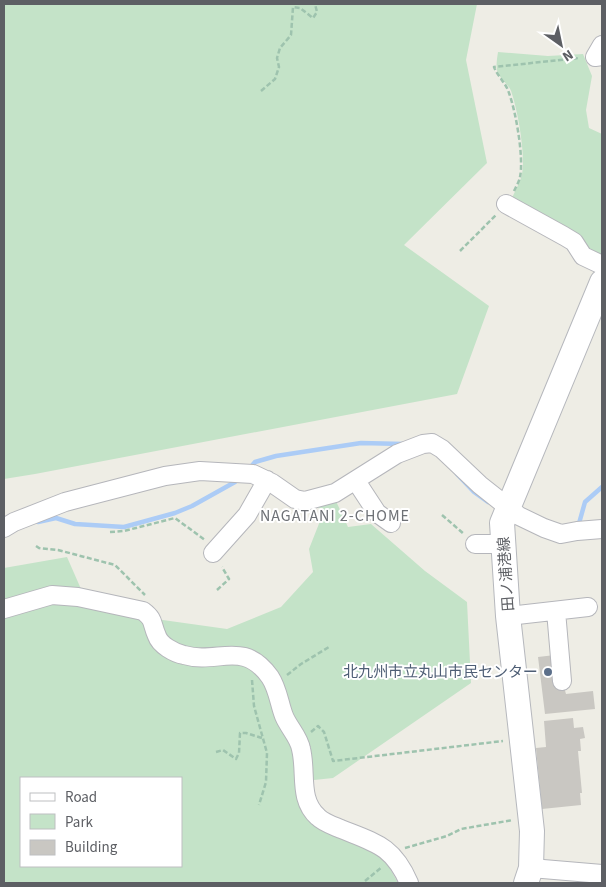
<svg xmlns="http://www.w3.org/2000/svg" width="606" height="887" font-family="'Source Sans 3','Noto Sans JP',sans-serif">
  <rect width="100%" height="100%" fill="#eeede5"/>
  <!-- green -->
  <path fill="#c4e3c8" fill-rule="evenodd" d="M 4,4 L 477,4 L 466,60 L 487,163 L 404,245 L 489,306 L 457,394 L 35,474 L 4,479 Z
    M 498,52 L 548,56 L 583,54 L 592,76 L 586,110 L 589,128 L 602,134 L 602,255 L 600,260 L 510,203 C 513,195 518,186 521,178 C 527,161 518,112 512,94 C 510,85 503,82 499,75 C 495,69 497,59 498,52 Z
    M 335,499 L 348,527 L 371,524 L 425,571 L 467,602 L 471,683 L 333,778 L 295,782 L 306,819 L 382,854 L 398,883 L 4,883 L 4,568 L 67,557 L 81,589 L 120,614 L 227,629 L 281,607 L 313,572 L 309,549 L 322,516 L 317,504 ZM 21,778 L 181,778 L 181,866 L 21,866 Z"/>
  <g fill="none" stroke-linecap="round" stroke-linejoin="round">
    <!-- stream -->
    <path stroke="#acccf6" stroke-width="4.5" d="M 249,469 L 255,462 L 276,456 L 361,443 L 404,444
      M 457,474 L 474,492 L 488,502
      M 38,522 L 56,518 L 75,524 L 124,527 L 175,513 L 192,506 L 235,482 L 239,477
      M 578,527 L 585,502 L 602,487"/>
  </g>
  <!-- building -->
  <path fill="#c9c7c2" d="M 555,655 L 566,694 L 593,691 L 595,709 L 545,714 L 538,657 Z
    M 573,718 L 574,728 L 583,727 L 585,738 L 580,739 L 581,751 L 578,751 L 582,793 L 580,793 L 581,805 L 542,809 L 536,748 L 546,747 L 544,721 Z"/>
  <g fill="none" stroke-linecap="round" stroke-linejoin="round">
    <!-- minor casing -->
    <g stroke="#b5b6bb" stroke-width="20">
      <path id="minor" d="M 602,45 L 595,57 L 602,56
        M 506,204 L 564,236 L 574,242 L 583,256 L 602,265
        M 356,481 L 377,513 L 391,523
        M 4,528 L 14,522 L 65,502 L 165,476 L 200,471 L 253,474 L 272,483 L 295,499 L 305,501 L 335,493 L 397,454 L 423,444 L 432,443 L 442,449 L 480,485 L 519,516 L 544,528 L 561,534 L 577,531 L 602,529
        M 475,544 L 494,544
        M 213,553 L 247,515 L 267,480
        M 4,609 L 52,595 L 78,597 L 143,611 C 155,620 151,623 157,636 C 160,645 174,653 184,655 C 218,665 243,639 270,677 C 278,689 279,703 284,716 C 289,728 299,737 301,749 C 307,773 298,799 318,817 C 324,823 334,826 341,829 C 376,843 393,846 409,883
        M 556,611 L 562,681
        M 508,616 L 588,607
        M 531,868 L 602,874"/>
    </g>
    <!-- secondary casing -->
    <g stroke="#b6b8bd" stroke-width="26">
      <path id="secondary" d="M 526,883 L 531,868 L 532,831 L 508,616 L 502,523 L 602,282"/>
    </g>
    <!-- path -->
    <path stroke="#9ec3ae" stroke-width="2.5" stroke-dasharray="5 2.5" stroke-linecap="butt" d="M 261,91 L 275,79 L 279,67 L 277,58 L 280,48 L 291,35 L 293,7 L 300,8 L 313,18 L 317,12 L 315,4
      M 514,191 C 516,187 519,182 520,177 C 524,158 516,112 509,93 C 506,83 498,77 494,67 L 579,58
      M 460,251 L 496,215
      M 442,515 L 464,534
      M 110,532 L 124,531 L 175,518 L 205,540
      M 36,546 L 39,548 L 58,550 L 115,565 L 145,595
      M 217,590 L 229,579 L 222,567
      M 287,675 L 301,664 L 329,647
      M 252,680 L 254,706 L 267,753 L 266,782 L 259,805
      M 311,732 L 318,726 L 324,732 L 333,761 L 503,741
      M 216,752 L 223,750 L 236,759 L 239,753 L 240,733 L 246,733 L 262,738
      M 405,848 L 447,836 L 461,829 L 513,820
      M 365,881 L 382,867"/>
    <!-- minor -->
    <use href="#minor" stroke="#fff" stroke-width="18"/>
    <!-- secondary -->
    <use href="#secondary" stroke="#fff" stroke-width="24"/>
  </g>
  <!-- markers -->
  <circle fill="#5c6f8a" stroke="#fff" stroke-width="2" cx="548" cy="672" r="5"/>
  <g text-anchor="middle" stroke-width="4" stroke-linejoin="round" paint-order="stroke">
    <!-- street labels -->
    <g font-size="15" fill="#5d5f64" stroke="#fff">
      <text transform="translate(506 574) rotate(-94)" y="5">田ノ浦港線</text>
    </g>
    <!-- service labels -->
    <g font-size="15" fill="#4e5e75" stroke="#fff" text-anchor="end">
      <text x="538" y="677">北九州市立丸山市民センター</text>
    </g>
    <!-- neighbourhood labels -->
    <g font-size="16" letter-spacing="1" fill="#6e7176" stroke="#fff">
      <text x="335" y="521">NAGATANI 2-CHOME</text>
    </g>
  </g>
  <!-- border -->
  <rect width="606" height="887" fill="none" stroke="#5d5f64" stroke-width="10"/>
  <!-- legend -->
  <rect x="20" y="777" width="162" height="90" fill="#ffffff" stroke="#bebfc1"/>
  <rect x="30" y="793" width="25" height="8" fill="#ffffff" stroke="#bebfc1"/>
  <text x="65" y="802" font-size="15" fill="#5d5f64">Road</text>
  <rect x="30" y="814" width="25" height="15" fill="#c4e3c8" stroke="#bebfc1"/>
  <text x="65" y="827" font-size="15" fill="#5d5f64">Park</text>
  <rect x="30" y="840" width="25" height="15" fill="#c9c7c2" stroke="#bebfc1"/>
  <text x="65" y="852" font-size="15" fill="#5d5f64">Building</text>
  <!-- north arrow -->
  <g transform="translate(561 45) rotate(147)" stroke="#ffffff" stroke-width="4" paint-order="stroke">
  <path d="M0-4L9 19L0 12L-9 19Z" fill="#5d5f64"/>
  <text y="-8" font-size="14" font-weight="bold" text-anchor="middle" fill="#5d5f64">N</text>
  </g>
</svg>
